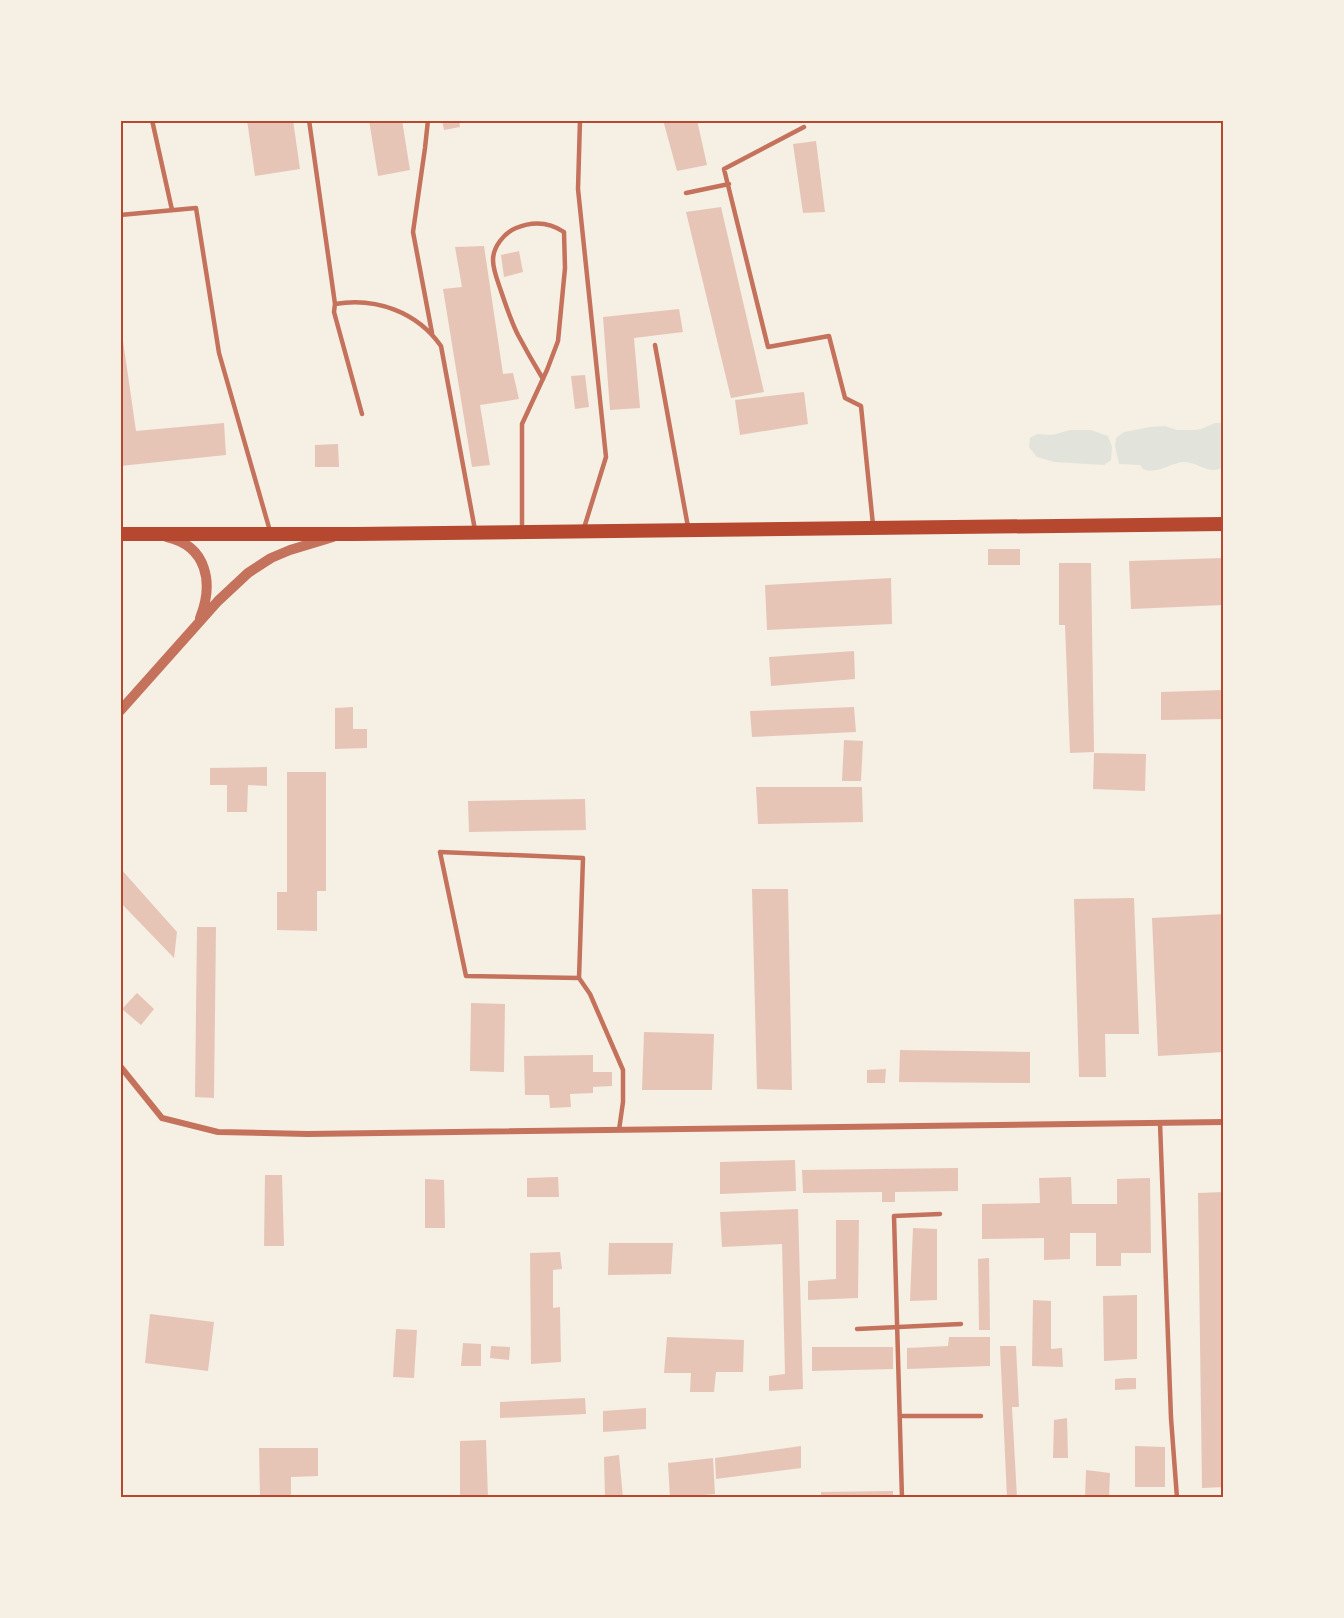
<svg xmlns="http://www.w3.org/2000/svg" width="1344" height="1618" font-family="Bitter,serif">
  <rect width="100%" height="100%" fill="#f6efe4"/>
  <!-- green -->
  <path fill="#e2e4dc" d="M 1215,423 L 1224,423 L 1224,466 C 1210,477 1199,462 1184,462 C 1170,463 1156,475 1143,469 L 1140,465 L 1119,464 L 1115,446 L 1116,438 L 1124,432 L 1150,427 L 1165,426 L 1177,430 L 1195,430 L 1201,429 Z
    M 1070,430 L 1091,430 L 1108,436 L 1112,447 L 1111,460 L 1104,465 L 1054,462 L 1037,457 L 1029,447 L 1030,438 L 1037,434 L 1052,435 Z"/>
  <!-- building -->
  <path fill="#e6c5b7" d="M 247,120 L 293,120 L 300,169 L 255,176 Z
    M 369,120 L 402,120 L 410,170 L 378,176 Z
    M 442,120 L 459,120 L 460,127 L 444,130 Z
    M 663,120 L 697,120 L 707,165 L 677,171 Z
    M 816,141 L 825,212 L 803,213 L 793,144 Z
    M 721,207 L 764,392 L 731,398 L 686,212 Z
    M 484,246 L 503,374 L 513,373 L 519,399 L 480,405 L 490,465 L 472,467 L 443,289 L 462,287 L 455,247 Z
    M 519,251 L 523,272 L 504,277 L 501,255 Z
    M 679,309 L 683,332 L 634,338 L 640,408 L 610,410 L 603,317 Z
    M 120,327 L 121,327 L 136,431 L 224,423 L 226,455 L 120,466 Z
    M 585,375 L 589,407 L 575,409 L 571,376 Z
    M 804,392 L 808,424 L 740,435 L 735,400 Z
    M 338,444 L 339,467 L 315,467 L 315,445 Z
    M 988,549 L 1020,549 L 1020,565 L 988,565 Z
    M 1224,558 L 1224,605 L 1131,609 L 1129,561 Z
    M 1059,563 L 1091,563 L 1094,752 L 1070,753 L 1065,625 L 1059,625 Z
    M 891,578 L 892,624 L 767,630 L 765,585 Z
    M 854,651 L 855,679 L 771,686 L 769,657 Z
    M 1224,690 L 1224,719 L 1161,720 L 1161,692 Z
    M 353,707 L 353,729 L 367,729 L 367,748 L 335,749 L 335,708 Z
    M 854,707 L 856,732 L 752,737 L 750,711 Z
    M 844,740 L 863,741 L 861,781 L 842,781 Z
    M 1094,753 L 1146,754 L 1145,791 L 1093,789 Z
    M 267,767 L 267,786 L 248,785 L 247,812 L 227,812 L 227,785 L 210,785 L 210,768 Z
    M 287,772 L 326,772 L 326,891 L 317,891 L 317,931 L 277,930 L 277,892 L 287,892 Z
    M 756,787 L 862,787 L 863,822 L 758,824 Z
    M 585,799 L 586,830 L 469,832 L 468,801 Z
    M 120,868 L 177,932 L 174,958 L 120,902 Z
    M 752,889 L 788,889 L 792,1090 L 757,1089 Z
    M 1134,898 L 1139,1034 L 1105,1034 L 1106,1077 L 1079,1077 L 1074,899 Z
    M 1224,914 L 1224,1052 L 1158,1056 L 1152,918 Z
    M 197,927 L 216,927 L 214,1098 L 195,1097 Z
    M 137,993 L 154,1009 L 141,1025 L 122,1009 Z
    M 471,1003 L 505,1004 L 504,1072 L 470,1071 Z
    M 644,1032 L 714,1034 L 712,1090 L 642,1090 Z
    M 900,1050 L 1030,1052 L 1030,1083 L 899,1082 Z
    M 593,1055 L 593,1072 L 612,1072 L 612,1086 L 593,1087 L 593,1093 L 570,1094 L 571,1107 L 550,1108 L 549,1095 L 525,1095 L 524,1056 Z
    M 886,1069 L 885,1083 L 867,1083 L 867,1070 Z
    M 795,1160 L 796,1191 L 720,1194 L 720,1162 Z
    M 958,1168 L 958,1191 L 895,1192 L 895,1202 L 882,1202 L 882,1192 L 803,1193 L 802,1170 Z
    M 265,1175 L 282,1175 L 284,1246 L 264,1246 Z
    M 558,1177 L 559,1197 L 527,1197 L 527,1178 Z
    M 1071,1177 L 1072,1204 L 1117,1204 L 1117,1179 L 1150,1178 L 1151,1253 L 1121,1253 L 1121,1266 L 1096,1266 L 1096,1233 L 1070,1233 L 1070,1259 L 1044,1260 L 1044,1238 L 982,1239 L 982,1204 L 1040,1203 L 1039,1178 Z
    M 425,1179 L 444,1180 L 445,1228 L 425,1228 Z
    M 1224,1192 L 1224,1487 L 1202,1488 L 1198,1193 Z
    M 798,1209 L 803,1389 L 769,1391 L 769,1376 L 785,1374 L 782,1244 L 722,1247 L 720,1212 Z
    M 836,1220 L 859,1220 L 858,1298 L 808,1300 L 808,1281 L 836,1279 Z
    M 913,1228 L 937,1229 L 937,1300 L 910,1301 Z
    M 609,1243 L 673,1243 L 671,1274 L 608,1275 Z
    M 560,1252 L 562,1269 L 553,1270 L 553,1308 L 560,1307 L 561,1362 L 531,1364 L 530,1253 Z
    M 989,1258 L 990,1330 L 979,1330 L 978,1259 Z
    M 1137,1295 L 1137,1359 L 1104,1361 L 1103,1296 Z
    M 1033,1300 L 1051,1301 L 1051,1349 L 1062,1348 L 1063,1367 L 1032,1366 Z
    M 150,1314 L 214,1322 L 208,1371 L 145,1363 Z
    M 396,1329 L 417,1330 L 414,1378 L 393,1377 Z
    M 667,1337 L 744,1340 L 743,1372 L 716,1372 L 714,1392 L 690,1392 L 691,1373 L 664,1373 Z
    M 949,1337 L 990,1337 L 990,1366 L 907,1369 L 907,1348 L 948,1346 Z
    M 463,1343 L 481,1344 L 481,1366 L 461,1366 Z
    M 491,1346 L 510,1347 L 509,1360 L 490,1358 Z
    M 1000,1346 L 1016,1346 L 1019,1407 L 1012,1407 L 1017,1498 L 1007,1498 Z
    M 812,1347 L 893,1347 L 893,1369 L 812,1371 Z
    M 1126,1378 L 1136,1378 L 1136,1389 L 1115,1390 L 1115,1379 Z
    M 585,1398 L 586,1414 L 500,1418 L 500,1402 Z
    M 646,1408 L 646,1429 L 603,1432 L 603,1411 Z
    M 1067,1418 L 1068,1458 L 1053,1458 L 1054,1420 Z
    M 486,1440 L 488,1498 L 460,1498 L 460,1441 Z
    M 801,1446 L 801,1468 L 716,1479 L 715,1458 Z
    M 1135,1446 L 1165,1447 L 1165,1487 L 1135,1487 Z
    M 259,1448 L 318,1448 L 318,1476 L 291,1477 L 291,1498 L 260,1498 Z
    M 619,1455 L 623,1498 L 605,1498 L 604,1457 Z
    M 713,1458 L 715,1494 L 670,1498 L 668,1463 Z
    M 1086,1470 L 1110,1473 L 1109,1498 L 1085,1498 Z
    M 893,1491 L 893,1498 L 821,1498 L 821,1492 Z"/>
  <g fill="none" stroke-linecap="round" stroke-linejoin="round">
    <!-- service -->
    <path stroke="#c5725c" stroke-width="4.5" d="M 152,120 L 172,210
      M 309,120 L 335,304
      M 428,120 L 425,148 L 413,232 L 432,333
      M 580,120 L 578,189 L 606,457 L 584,528
      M 804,127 L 724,169 L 768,347 L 829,336 L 845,398 L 861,406 L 873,525
      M 686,193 L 729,184
      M 120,215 L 196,208 L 219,353 L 270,531
      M 655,345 L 688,527
      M 362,414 L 334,312 L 335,304 C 376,297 417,312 441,346 L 475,530
      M 522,529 L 522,424 L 547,370 L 558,341 L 565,268 L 564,232 C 549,222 533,221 516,228 C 504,233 493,247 493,260 C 493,270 498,282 501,291 C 506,306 511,321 518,335 C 526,350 534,364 543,379
      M 579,978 L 466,976 L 440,852 L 583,858 L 579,978 L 590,994 L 623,1070 L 623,1102 L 619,1130
      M 1160,1123 L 1171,1418 L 1177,1498
      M 857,1329 L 961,1324
      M 900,1416 L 981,1416
      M 902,1498 L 894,1216 L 940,1214"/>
    <!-- minor -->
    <path stroke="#c5725c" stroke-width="6" d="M 120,1066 L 162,1118 L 218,1132 L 307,1134 L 1224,1122"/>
    <!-- tertiary -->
    <path stroke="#c5725c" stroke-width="10" d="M 167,537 C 207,546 214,583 200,618
      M 120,711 L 218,601 L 248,573 L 271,558 L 290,550 L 333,537"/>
    <!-- primary -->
    <path stroke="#b5482f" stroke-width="14" d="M 120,534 L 354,534 L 1224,524"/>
  </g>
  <!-- border -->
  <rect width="1344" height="1618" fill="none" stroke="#f6efe4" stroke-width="243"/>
  <rect x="122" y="122" width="1100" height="1374" fill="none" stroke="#b5482f" stroke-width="2"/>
</svg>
